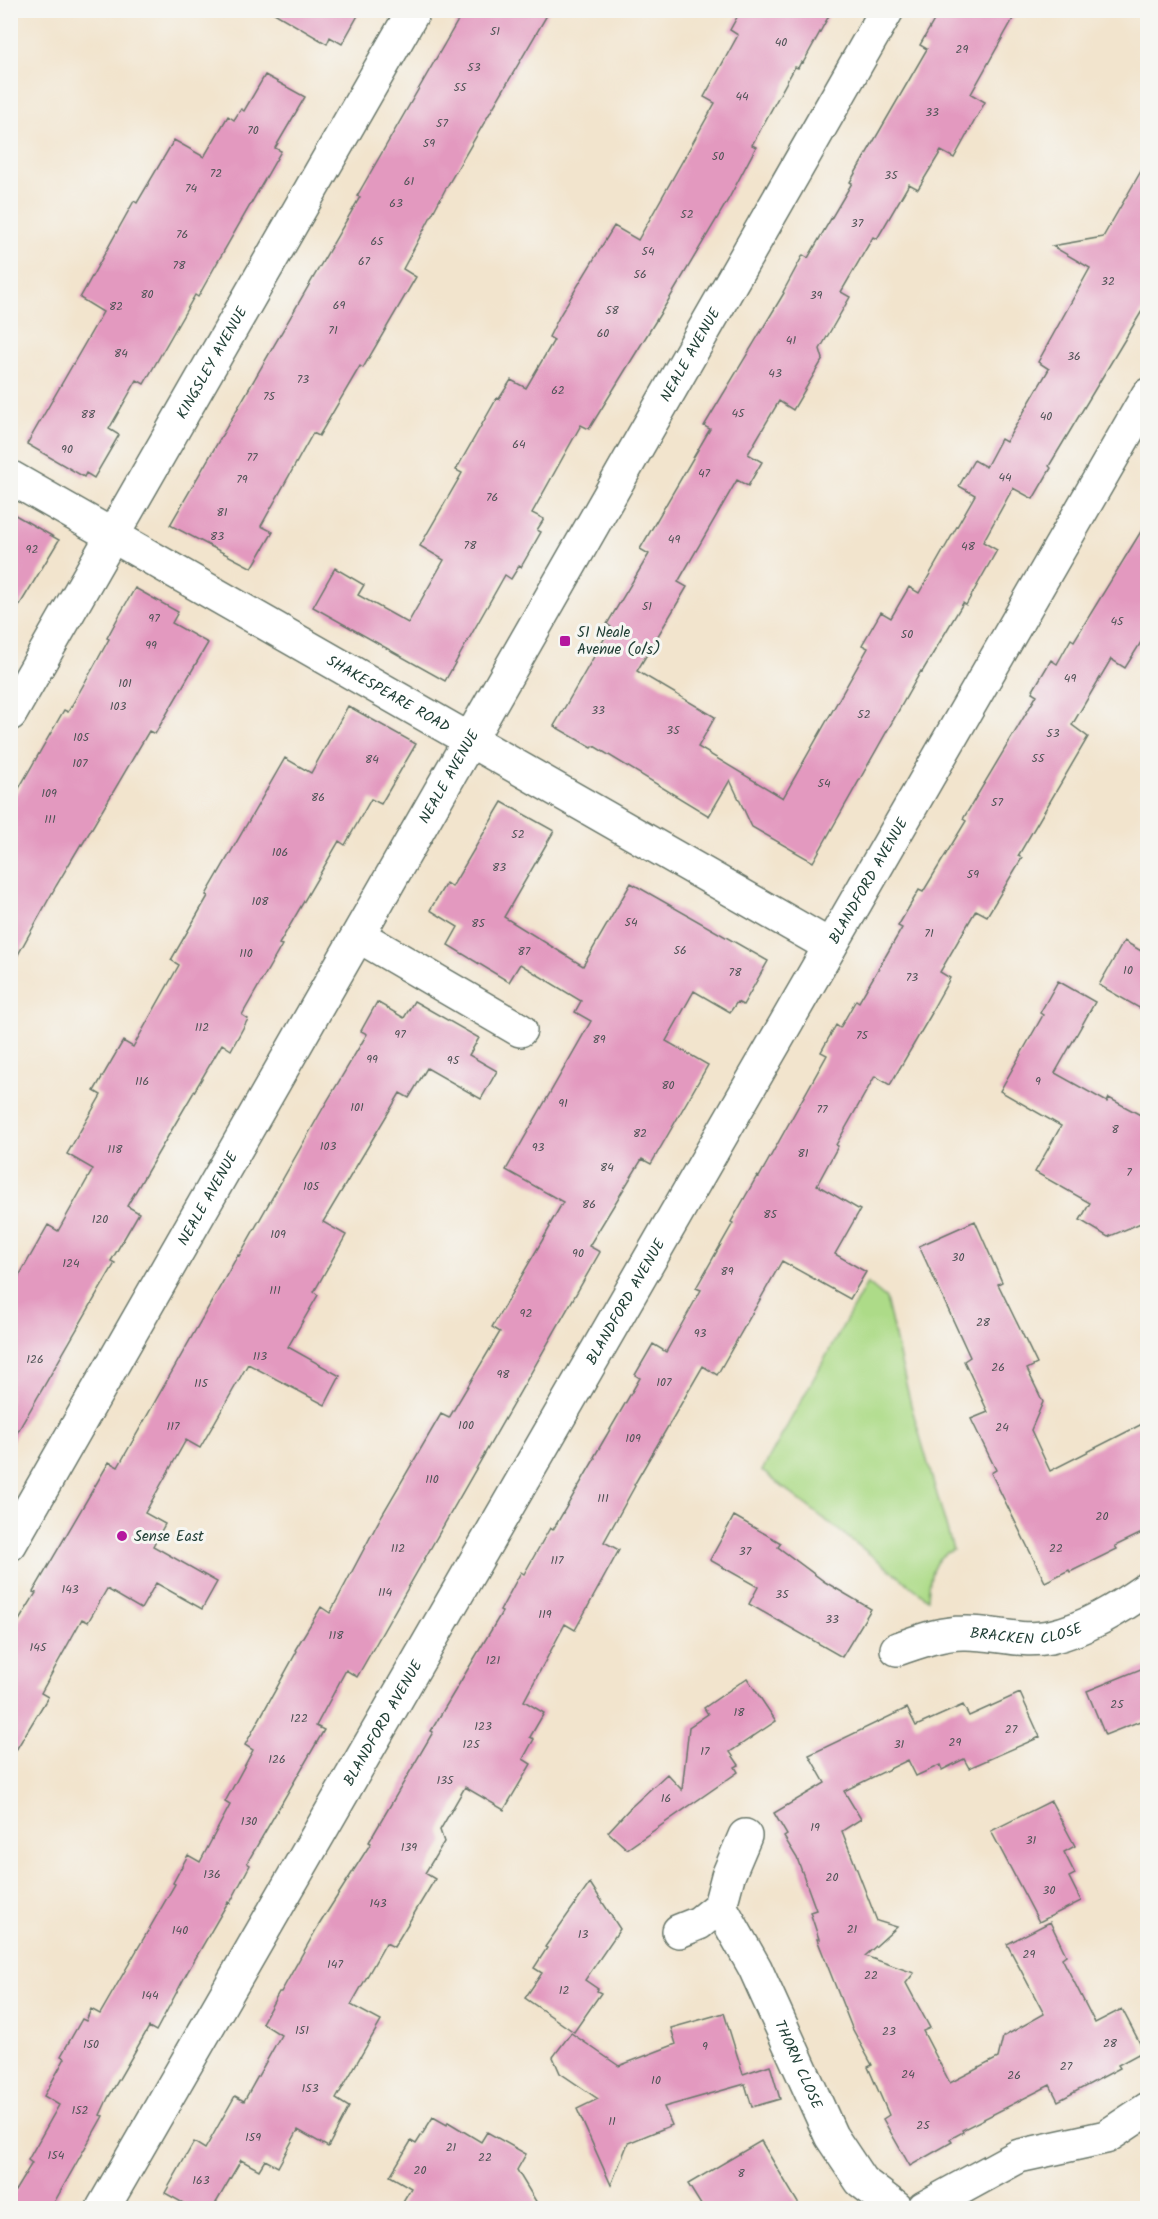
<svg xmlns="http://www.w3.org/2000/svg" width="1158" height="2219" font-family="Kalam,sans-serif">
  <rect width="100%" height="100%" fill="#f6f6f2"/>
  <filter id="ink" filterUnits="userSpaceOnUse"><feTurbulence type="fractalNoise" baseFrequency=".0167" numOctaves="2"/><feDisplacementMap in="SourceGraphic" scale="12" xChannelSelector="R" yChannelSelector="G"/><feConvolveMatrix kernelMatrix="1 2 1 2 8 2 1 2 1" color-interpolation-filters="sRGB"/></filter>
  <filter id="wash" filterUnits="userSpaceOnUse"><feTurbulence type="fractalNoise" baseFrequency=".008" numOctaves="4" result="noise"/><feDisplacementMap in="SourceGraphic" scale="24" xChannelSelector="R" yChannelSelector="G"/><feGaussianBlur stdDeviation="1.35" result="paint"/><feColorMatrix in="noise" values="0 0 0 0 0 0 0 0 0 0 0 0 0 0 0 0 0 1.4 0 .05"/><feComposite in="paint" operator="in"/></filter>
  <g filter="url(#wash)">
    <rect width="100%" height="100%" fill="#f2e4cd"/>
    <!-- green -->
    <path fill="#addb88" stroke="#668c5e" stroke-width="1.5" d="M 867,1283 L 886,1299 L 911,1405 L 953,1550 C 931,1557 929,1579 928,1599 L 762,1471 Z"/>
    <g id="blocks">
      <!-- building -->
      <path fill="#e399bf" d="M 269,10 L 361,10 L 342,44 L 330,37 L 327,44 Z
        M 464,10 L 550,10 L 446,188 L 403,269 L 416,277 L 363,368 L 360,366 L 319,436 L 313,433 L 261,526 L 273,532 L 252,568 L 170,525 L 360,197 L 357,196 Z
        M 741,10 L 832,10 L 803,63 L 801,62 L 798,68 L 795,67 L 752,145 L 756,147 L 728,200 L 665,306 L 589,429 L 581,425 L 532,513 L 544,519 L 537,530 L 541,532 L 521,567 L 519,566 L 511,579 L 505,575 L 445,681 L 313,607 L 335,568 L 364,585 L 358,595 L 408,623 L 444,560 L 420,546 L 462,473 L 456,470 L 497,398 L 499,399 L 511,380 L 526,388 L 554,340 L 549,337 L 560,315 L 614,226 L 638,240 L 715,103 L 704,97 L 738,35 L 730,30 Z
        M 940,10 L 1018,10 L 971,94 L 985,102 L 954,158 L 941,151 L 918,189 L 909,184 L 877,239 L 873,237 L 841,292 L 850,297 L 820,349 L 823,359 L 793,410 L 779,401 L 748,454 L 762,462 L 748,486 L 737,480 L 678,582 L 687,587 L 637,671 L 715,717 L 698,747 L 783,798 L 868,648 L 862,645 L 881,612 L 891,618 L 909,587 L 919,593 L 975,495 L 959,486 L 974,460 L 986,467 L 1001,439 L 1006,442 L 1049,369 L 1038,362 L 1090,268 L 1052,246 L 1103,237 L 1148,159 L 1148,301 L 1049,466 L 1051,468 L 1033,499 L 1013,488 L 983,542 L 997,550 L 966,605 L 963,603 L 922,672 L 921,671 L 813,862 L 752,827 L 730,780 L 709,816 L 594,746 L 592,748 L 554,726 L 611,627 L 607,624 L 649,554 L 640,549 L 710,429 L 704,426 L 784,293 L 783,292 L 803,255 L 808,258 L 852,183 L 850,182 L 927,49 L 920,45 Z
        M 265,75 L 305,97 L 275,148 L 281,151 L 213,270 L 198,297 L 195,295 L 144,384 L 137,380 L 109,429 L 119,435 L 94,478 L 86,473 L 84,477 L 27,444 L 103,312 L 80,298 L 134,201 L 137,203 L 174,140 L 204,157 L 228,116 L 234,120 L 241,109 L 244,111 Z
        M 10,512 L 59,540 L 10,621 Z
        M 1148,520 L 1148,631 L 1125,668 L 1111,659 L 1072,725 L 1088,737 L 1018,856 L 1022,858 L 987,916 L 976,910 L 940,972 L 950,978 L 931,1012 L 932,1013 L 890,1085 L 875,1076 L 836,1145 L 838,1146 L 817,1185 L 860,1210 L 835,1254 L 866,1272 L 850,1299 L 782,1261 L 717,1375 L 703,1366 L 634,1485 L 635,1486 L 604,1542 L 619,1550 L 575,1630 L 565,1624 L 524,1701 L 544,1713 L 530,1737 L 534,1739 L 523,1759 L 531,1764 L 504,1810 L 465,1787 L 440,1830 L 444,1842 L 425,1873 L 435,1879 L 394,1947 L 386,1943 L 351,2005 L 381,2021 L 336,2099 L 349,2107 L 328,2147 L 298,2130 L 278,2167 L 265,2160 L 259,2170 L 241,2160 L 213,2208 L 192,2208 L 165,2193 L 194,2142 L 205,2149 L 235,2096 L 244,2101 L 281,2035 L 262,2023 L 279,1992 L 281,1992 L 317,1928 L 371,1843 L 369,1842 L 433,1732 L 431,1731 L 502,1612 L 500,1611 L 521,1572 L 524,1574 L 550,1528 L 553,1530 L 595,1458 L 594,1457 L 640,1378 L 635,1375 L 653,1344 L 666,1352 L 701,1290 L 696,1288 L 733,1223 L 731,1222 L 757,1176 L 759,1177 L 827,1055 L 821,1052 L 836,1025 L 840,1028 L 856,1000 L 859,1002 L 902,928 L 898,926 L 919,890 L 923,892 L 966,821 L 963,819 L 1037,695 L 1032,692 L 1051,660 L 1057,664 L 1071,639 L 1074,641 Z
        M 135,588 L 178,612 L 172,623 L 208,643 L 155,734 L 149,731 L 82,845 L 81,844 L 56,886 L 10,969 L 10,804 L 64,710 L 68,712 L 89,675 L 109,639 L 107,638 L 120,614 Z
        M 348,706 L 416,744 L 381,804 L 371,799 L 345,845 L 339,841 L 279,944 L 282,945 L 242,1015 L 248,1019 L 231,1050 L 222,1044 L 127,1206 L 139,1213 L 111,1261 L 115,1263 L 10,1445 L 10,1292 L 48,1225 L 58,1231 L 93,1169 L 67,1154 L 101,1095 L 94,1091 L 123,1041 L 133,1047 L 179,965 L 171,960 L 208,896 L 206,895 L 285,758 L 311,773 Z
        M 502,802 L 554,831 L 504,917 L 583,966 L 631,883 L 768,961 L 743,1005 L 737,1002 L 730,1012 L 694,991 L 666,1041 L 708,1065 L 651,1164 L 642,1159 L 589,1246 L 600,1252 L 357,1677 L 346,1670 L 316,1726 L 324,1730 L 247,1863 L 250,1865 L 230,1903 L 228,1902 L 188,1971 L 156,2031 L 149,2027 L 108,2098 L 100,2115 L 103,2116 L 51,2208 L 10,2208 L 10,2199 L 32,2163 L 28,2160 L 59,2105 L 44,2096 L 65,2058 L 61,2056 L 82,2019 L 86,2021 L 91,2009 L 100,2014 L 175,1884 L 173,1883 L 188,1855 L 200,1862 L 230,1805 L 225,1802 L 253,1750 L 245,1745 L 297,1651 L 295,1650 L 321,1607 L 330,1613 L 382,1515 L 441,1414 L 449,1418 L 500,1332 L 492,1327 L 550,1227 L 549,1226 L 563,1202 L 506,1170 L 591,1021 L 575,1012 L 581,1001 L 520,964 L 509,982 L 448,945 L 458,927 L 430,910 L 446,883 L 452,887 Z
        M 1124,941 L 1148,955 L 1148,1013 L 1099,985 Z
        M 1058,981 L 1095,1002 L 1055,1073 L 1107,1102 L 1109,1098 L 1148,1119 L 1148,1220 L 1108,1237 L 1080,1220 L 1090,1203 L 1035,1172 L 1061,1126 L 1000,1091 L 1043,1015 L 1040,1013 Z
        M 414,1001 L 479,1038 L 469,1055 L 497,1071 L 481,1099 L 427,1068 L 409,1098 L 400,1093 L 323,1222 L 346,1235 L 314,1292 L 318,1295 L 288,1347 L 340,1376 L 325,1405 L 248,1364 L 200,1448 L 186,1440 L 145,1513 L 165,1524 L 153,1546 L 217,1582 L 202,1609 L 156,1583 L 141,1609 L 107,1589 L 88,1622 L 82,1619 L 41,1693 L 48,1697 L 10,1760 L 10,1635 L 36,1593 L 33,1592 L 109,1462 L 118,1467 L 238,1255 L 239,1256 L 322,1110 L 367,1034 L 361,1031 L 377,1002 L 404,1018 Z
        M 975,1221 L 1002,1282 L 998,1284 L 1037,1364 L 1027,1369 L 1043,1402 L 1031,1430 L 1050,1471 L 1148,1421 L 1148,1530 L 1115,1546 L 1117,1549 L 1070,1572 L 1069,1570 L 1045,1582 L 991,1473 L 996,1470 L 971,1419 L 988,1412 L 964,1361 L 970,1357 L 919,1246 Z
        M 734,1516 L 781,1543 L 778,1547 L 825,1582 L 871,1609 L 842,1657 L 749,1604 L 758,1587 L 710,1560 Z
        M 1148,1666 L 1148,1718 L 1105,1735 L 1087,1691 Z
        M 747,1678 L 776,1721 L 730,1752 L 739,1765 L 735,1767 L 738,1772 L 627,1849 L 608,1832 L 630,1808 L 667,1774 L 682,1790 L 689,1727 L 708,1714 L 704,1708 Z
        M 1020,1693 L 1040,1737 L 969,1768 L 964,1759 L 942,1770 L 940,1765 L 916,1776 L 908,1760 L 844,1791 L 861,1819 L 842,1831 L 877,1921 L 897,1927 L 865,1956 L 914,1973 L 906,1983 L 930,2028 L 923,2031 L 950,2083 L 998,2058 L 1003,2037 L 1044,2014 L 1007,1944 L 1050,1922 L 1066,1955 L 1062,1958 L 1095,2023 L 1122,2009 L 1144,2051 L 1118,2065 L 1120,2068 L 1058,2101 L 1050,2085 L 962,2130 L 963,2132 L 950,2139 L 952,2142 L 910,2166 L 883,2119 L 889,2115 L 868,2067 L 872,2065 L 852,2028 L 817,1939 L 819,1939 L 810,1912 L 816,1910 L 797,1858 L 784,1837 L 787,1835 L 774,1813 L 825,1783 L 809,1755 L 907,1708 L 916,1726 L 963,1705 L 969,1716 Z
        M 1051,1801 L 1075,1846 L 1064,1852 L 1075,1874 L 1069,1877 L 1081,1901 L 1039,1922 L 991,1831 Z
        M 590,1883 L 620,1929 L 585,1980 L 598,1989 L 597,1991 L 601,1993 L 574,2032 L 525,1998 L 542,1973 L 534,1968 L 547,1948 L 545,1947 Z
        M 724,2013 L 743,2074 L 770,2065 L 780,2099 L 752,2107 L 745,2084 L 664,2107 L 672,2125 L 628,2143 L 611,2185 L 577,2109 L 598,2099 L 560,2073 L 553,2057 L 571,2033 L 619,2066 L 676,2044 L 671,2028 Z
        M 433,2117 L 447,2125 L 448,2122 L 481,2142 L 487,2132 L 526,2154 L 517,2170 L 540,2208 L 399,2208 L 411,2188 L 390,2176 L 411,2141 L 416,2144 Z
        M 761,2141 L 801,2208 L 703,2208 L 688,2184 Z"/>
    </g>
  </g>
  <g filter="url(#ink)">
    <use href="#blocks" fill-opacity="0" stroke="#69776a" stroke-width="1.5"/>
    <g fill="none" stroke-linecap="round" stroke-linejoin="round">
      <!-- minor casing -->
      <g stroke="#69776a" stroke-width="36">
        <g id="minor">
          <path id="s1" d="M 10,477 L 830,946"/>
          <path id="s2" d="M 10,714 L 414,10"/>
          <path d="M 359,936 L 520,1030"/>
          <path id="s3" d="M 10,1544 L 887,10"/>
          <path id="s4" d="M 897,1649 C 918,1642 940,1633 963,1633 C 993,1632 1020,1643 1050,1637 C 1086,1629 1118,1609 1148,1588"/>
          <path id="s5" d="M 720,1906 L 755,1968 L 831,2136 L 861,2181 L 896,2208"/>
          <path d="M 679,1931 L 699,1923 L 720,1906 L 728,1876 L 745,1836"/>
          <path id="s6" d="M 103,2208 L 1148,395"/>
          <path d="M 924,2208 L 1019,2156 L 1106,2137 L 1148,2109"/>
        </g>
      </g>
      <!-- minor -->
      <use href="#minor" stroke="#fff" stroke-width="33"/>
    </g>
  </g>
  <!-- markers -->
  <g fill="#b5179e" stroke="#f6f6f2" stroke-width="2">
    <rect x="559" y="635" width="12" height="12" rx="3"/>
    <circle cx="122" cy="1536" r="6"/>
  </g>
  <g text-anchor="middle" stroke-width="6" stroke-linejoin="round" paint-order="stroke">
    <!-- number labels -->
    <g font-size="12" fill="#505457">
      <text x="495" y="35">51</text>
      <text x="781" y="46">40</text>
      <text x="962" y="53">29</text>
      <text x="474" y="71">53</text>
      <text x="460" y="91">55</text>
      <text x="742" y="100">44</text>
      <text x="932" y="116">33</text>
      <text x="442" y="127">57</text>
      <text x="253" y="134">70</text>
      <text x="429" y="147">59</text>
      <text x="718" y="160">50</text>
      <text x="216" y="177">72</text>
      <text x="891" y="179">35</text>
      <text x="409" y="185">61</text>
      <text x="191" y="192">74</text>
      <text x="396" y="207">63</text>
      <text x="687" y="218">52</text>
      <text x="857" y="227">37</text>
      <text x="182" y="238">76</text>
      <text x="377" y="245">65</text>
      <text x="648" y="255">54</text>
      <text x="364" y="265">67</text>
      <text x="179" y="269">78</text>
      <text x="640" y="278">56</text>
      <text x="1108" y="285">32</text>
      <text x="147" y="298">80</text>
      <text x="816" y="299">39</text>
      <text x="339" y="309">69</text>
      <text x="116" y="310">82</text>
      <text x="612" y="314">58</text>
      <text x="333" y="334">71</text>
      <text x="603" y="337">60</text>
      <text x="791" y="344">41</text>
      <text x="121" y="357">84</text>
      <text x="1074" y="360">36</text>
      <text x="775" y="377">43</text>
      <text x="303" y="383">73</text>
      <text x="558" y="394">62</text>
      <text x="269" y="400">75</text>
      <text x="738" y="417">45</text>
      <text x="88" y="418">88</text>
      <text x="1046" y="420">40</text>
      <text x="519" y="448">64</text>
      <text x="67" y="453">90</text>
      <text x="252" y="461">77</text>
      <text x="704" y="477">47</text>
      <text x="1005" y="481">44</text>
      <text x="242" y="483">79</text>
      <text x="492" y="501">76</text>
      <text x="222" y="516">81</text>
      <text x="217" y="540">83</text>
      <text x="674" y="543">49</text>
      <text x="470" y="549">78</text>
      <text x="968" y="550">48</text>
      <text x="32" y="553">92</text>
      <text x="647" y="610">51</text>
      <text x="154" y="622">97</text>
      <text x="1117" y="625">45</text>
      <text x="907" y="638">50</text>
      <text x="151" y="649">99</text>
      <text x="1070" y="682">49</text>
      <text x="125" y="687">101</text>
      <text x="118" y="710">103</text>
      <text x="598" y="714">33</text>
      <text x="864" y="718">52</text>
      <text x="673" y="734">35</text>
      <text x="1053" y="737">53</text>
      <text x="81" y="741">105</text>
      <text x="1038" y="762">55</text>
      <text x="372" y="763">84</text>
      <text x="80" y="767">107</text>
      <text x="824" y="787">54</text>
      <text x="49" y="797">109</text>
      <text x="318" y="801">86</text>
      <text x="997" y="806">57</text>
      <text x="50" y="823">111</text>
      <text x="518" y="838">52</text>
      <text x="280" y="856">106</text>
      <text x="499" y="871">83</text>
      <text x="973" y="878">59</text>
      <text x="260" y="905">108</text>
      <text x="631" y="926">54</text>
      <text x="478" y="927">85</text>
      <text x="929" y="937">71</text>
      <text x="680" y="954">56</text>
      <text x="524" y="955">87</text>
      <text x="246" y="957">110</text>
      <text x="1128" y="974">10</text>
      <text x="735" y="976">78</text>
      <text x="912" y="981">73</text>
      <text x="202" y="1031">112</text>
      <text x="400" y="1038">97</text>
      <text x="862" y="1039">75</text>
      <text x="599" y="1043">89</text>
      <text x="372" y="1063">99</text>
      <text x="453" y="1064">95</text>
      <text x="142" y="1085">116</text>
      <text x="1038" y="1085">9</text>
      <text x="668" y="1089">80</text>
      <text x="563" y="1107">91</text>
      <text x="357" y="1111">101</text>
      <text x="822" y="1113">77</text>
      <text x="1115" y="1133">8</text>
      <text x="640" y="1137">82</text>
      <text x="328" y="1150">103</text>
      <text x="538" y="1151">93</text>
      <text x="115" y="1153">118</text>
      <text x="803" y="1157">81</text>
      <text x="607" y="1171">84</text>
      <text x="1129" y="1176">7</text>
      <text x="311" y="1190">105</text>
      <text x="589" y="1208">86</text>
      <text x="770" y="1218">85</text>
      <text x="100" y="1223">120</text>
      <text x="278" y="1238">109</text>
      <text x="578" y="1257">90</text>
      <text x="958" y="1261">30</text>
      <text x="71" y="1267">124</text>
      <text x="727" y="1275">89</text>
      <text x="275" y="1294">111</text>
      <text x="526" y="1317">92</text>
      <text x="983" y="1326">28</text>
      <text x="700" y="1337">93</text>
      <text x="260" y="1360">113</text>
      <text x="35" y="1363">126</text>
      <text x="998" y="1371">26</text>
      <text x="503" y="1378">98</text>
      <text x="664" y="1386">107</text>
      <text x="201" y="1387">115</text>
      <text x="466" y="1429">100</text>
      <text x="173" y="1430">117</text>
      <text x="1002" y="1431">24</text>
      <text x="633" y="1442">109</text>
      <text x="432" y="1483">110</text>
      <text x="603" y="1502">111</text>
      <text x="1102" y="1520">20</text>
      <text x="398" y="1552">112</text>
      <text x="1056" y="1552">22</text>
      <text x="745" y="1555">37</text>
      <text x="557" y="1564">117</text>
      <text x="70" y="1593">143</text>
      <text x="385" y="1596">114</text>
      <text x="782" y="1598">35</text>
      <text x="545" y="1618">119</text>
      <text x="832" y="1623">33</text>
      <text x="336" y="1639">118</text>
      <text x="38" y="1651">145</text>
      <text x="493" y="1664">121</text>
      <text x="1117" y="1708">25</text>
      <text x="739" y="1716">18</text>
      <text x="299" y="1722">122</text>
      <text x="483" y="1730">123</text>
      <text x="1011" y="1733">27</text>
      <text x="955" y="1746">29</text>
      <text x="471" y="1748">125</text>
      <text x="899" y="1748">31</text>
      <text x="705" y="1755">17</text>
      <text x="277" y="1763">126</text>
      <text x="445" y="1784">135</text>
      <text x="666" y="1802">16</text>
      <text x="249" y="1825">130</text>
      <text x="815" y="1831">19</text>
      <text x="1031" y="1844">31</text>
      <text x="409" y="1851">139</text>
      <text x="212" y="1878">136</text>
      <text x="832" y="1881">20</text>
      <text x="1049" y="1894">30</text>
      <text x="378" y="1907">143</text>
      <text x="852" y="1933">21</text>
      <text x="180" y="1934">140</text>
      <text x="583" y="1938">13</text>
      <text x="1029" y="1958">29</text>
      <text x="335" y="1968">147</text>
      <text x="871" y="1979">22</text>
      <text x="564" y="1994">12</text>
      <text x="150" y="1999">144</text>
      <text x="302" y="2034">151</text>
      <text x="889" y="2035">23</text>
      <text x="1110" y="2047">28</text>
      <text x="91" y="2048">150</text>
      <text x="705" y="2050">9</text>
      <text x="1066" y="2070">27</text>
      <text x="908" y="2078">24</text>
      <text x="1014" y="2079">26</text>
      <text x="656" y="2084">10</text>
      <text x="310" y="2092">153</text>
      <text x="80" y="2114">152</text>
      <text x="612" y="2125">11</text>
      <text x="923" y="2129">25</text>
      <text x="253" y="2141">159</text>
      <text x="451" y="2151">21</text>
      <text x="56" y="2159">154</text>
      <text x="485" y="2161">22</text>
      <text x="420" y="2174">20</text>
      <text x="741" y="2177">8</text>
      <text x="201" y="2184">163</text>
    </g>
    <!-- street labels -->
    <g font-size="15" fill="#1f3d34" stroke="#f6f6f2">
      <text dy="5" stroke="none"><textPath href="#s3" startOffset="1370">NEALE AVENUE</textPath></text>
      <text dy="5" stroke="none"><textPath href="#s2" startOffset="405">KINGSLEY AVENUE</textPath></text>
      <text dy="5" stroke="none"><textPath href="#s1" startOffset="436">SHAKESPEARE ROAD</textPath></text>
      <text dy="5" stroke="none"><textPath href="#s3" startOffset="884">NEALE AVENUE</textPath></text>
      <text dy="5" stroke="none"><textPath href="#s6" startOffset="1532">BLANDFORD AVENUE</textPath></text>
      <text dy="5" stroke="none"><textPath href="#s3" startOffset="398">NEALE AVENUE</textPath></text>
      <text dy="5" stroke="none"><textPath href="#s6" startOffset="1046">BLANDFORD AVENUE</textPath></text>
      <text dy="5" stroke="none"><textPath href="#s4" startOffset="132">BRACKEN CLOSE</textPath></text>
      <text dy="5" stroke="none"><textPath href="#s6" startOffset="560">BLANDFORD AVENUE</textPath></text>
      <text dy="5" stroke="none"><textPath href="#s5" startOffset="177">THORN CLOSE</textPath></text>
    </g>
    <!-- poi labels -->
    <g font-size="15" fill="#1f3d34" stroke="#f6f6f2" text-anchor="start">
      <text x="577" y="637">51 Neale<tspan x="577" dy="17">Avenue (o/s)</tspan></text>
      <text x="134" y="1541">Sense East</text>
    </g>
  </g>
  <!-- margin -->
  <rect width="1158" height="2219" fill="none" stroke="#f6f6f2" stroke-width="36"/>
</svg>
